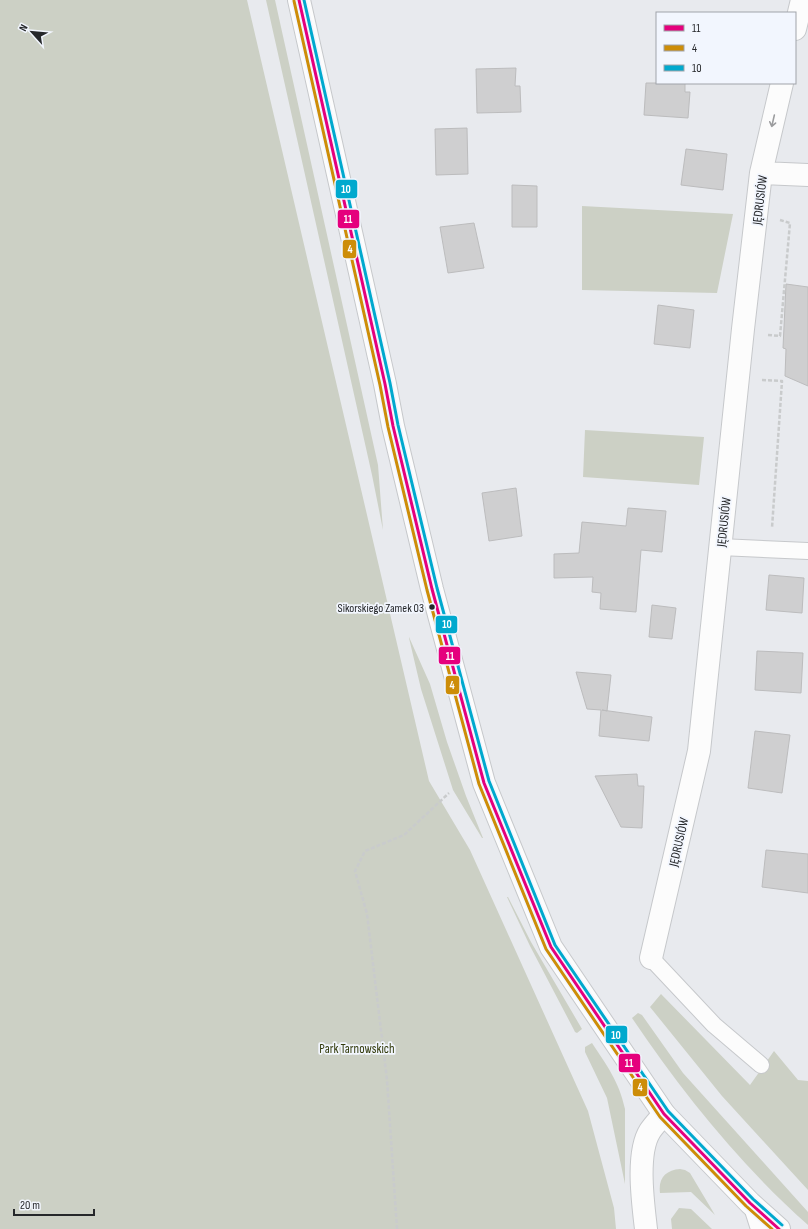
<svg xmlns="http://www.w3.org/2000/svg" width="808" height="1229" font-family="'Sofia Sans Condensed',sans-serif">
  <rect width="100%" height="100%" fill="#e8eaee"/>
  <!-- green -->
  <path fill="#ccd0c5" d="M 0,0 L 247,0 L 429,781 L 470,850 L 588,1111 L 614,1208 L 616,1229 L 0,1229 Z
    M 266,0 L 275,0 L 378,465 L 383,530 L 372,475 Z
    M 582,206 L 733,214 L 717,293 L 582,290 Z
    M 585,430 L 704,437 L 699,485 L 583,477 Z
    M 409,637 L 430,684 L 447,742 L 466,796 L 483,838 L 482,838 L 453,790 L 421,689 L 409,638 Z
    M 507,897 L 508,897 L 531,942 L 582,1029 L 577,1033 L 575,1032 L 573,1028 L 530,946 Z
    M 661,994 L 750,1085 L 774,1051 L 798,1080 L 808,1081 L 808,1190 L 722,1096 L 650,1007 Z
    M 638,1013 L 642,1015 L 683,1073 L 808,1212 L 808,1225 C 741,1166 682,1092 632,1018 Z
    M 592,1043 C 607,1066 619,1081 625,1109 L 625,1184 L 607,1098 L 585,1052 L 585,1047 Z
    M 680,1169 L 685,1170 L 690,1173 L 715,1215 L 691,1192 L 660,1193 C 658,1178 666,1170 680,1169 Z
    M 679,1208 L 691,1209 L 712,1229 L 672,1229 L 671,1219 Z"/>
  <!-- building -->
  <path fill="#cfcfd0" stroke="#bcbcbd" d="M 516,68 L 515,86 L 520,86 L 521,112 L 477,113 L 476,69 Z
    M 646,83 L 685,83 L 685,92 L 690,92 L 688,118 L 644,115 Z
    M 467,128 L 468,174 L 436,175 L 435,129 Z
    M 686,149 L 727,154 L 723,190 L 681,185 Z
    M 512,185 L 537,186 L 537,227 L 512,227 Z
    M 474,223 L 484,268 L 448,273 L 440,227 Z
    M 786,284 L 808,287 L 808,386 L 785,376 L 786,349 L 783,348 Z
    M 658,305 L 694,310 L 690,348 L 654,344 Z
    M 516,488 L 522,536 L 489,541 L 482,493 Z
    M 628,508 L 666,511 L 662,552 L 641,550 L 636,612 L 600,609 L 601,593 L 592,592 L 593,577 L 554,578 L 554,554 L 579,553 L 582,522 L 626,526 Z
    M 769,575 L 804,578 L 802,613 L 766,610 Z
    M 652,605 L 676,608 L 672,639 L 649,637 Z
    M 757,651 L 803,653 L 801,693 L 755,690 Z
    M 576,672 L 611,675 L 607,711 L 602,710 L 652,717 L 649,741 L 599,736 L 601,710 L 587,709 Z
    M 755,731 L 790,735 L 782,793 L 748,788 Z
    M 637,774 L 638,786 L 644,786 L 642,828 L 621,827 L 595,776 Z
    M 766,850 L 808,854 L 808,893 L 762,887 Z"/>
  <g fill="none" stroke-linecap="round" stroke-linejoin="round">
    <!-- service casing -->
    <g stroke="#c6c8cb" stroke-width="18">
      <path id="service" d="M 720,547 L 808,551
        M 651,958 L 714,1025 L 761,1065
        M 751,1204 L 759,1229"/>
    </g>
    <!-- minor casing -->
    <g stroke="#c6c8cb" stroke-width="24">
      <path id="minor" d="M 795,29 L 802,0
        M 761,173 L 808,175
        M 651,958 L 699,751 L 743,329 L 761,173 L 782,83
        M 646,1229 C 643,1203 636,1153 650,1131 C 654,1125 659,1120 664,1114"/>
    </g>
    <!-- tertiary casing -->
    <g stroke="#c6c8cb" stroke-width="24">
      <path id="tertiary" d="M 299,0 L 385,384 L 393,426 L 432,589 L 484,783 L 551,947 L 664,1114 L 750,1203 L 779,1229"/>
    </g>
    <!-- path -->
    <path stroke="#c9cbcc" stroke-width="2.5" stroke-dasharray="4 2" stroke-linecap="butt" d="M 768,335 L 780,336 L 790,223 L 780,220
      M 762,380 L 782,381 L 772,528
      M 397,1229 L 387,1080 L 367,914 L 355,871 L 365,851 L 404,835 L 449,793"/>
    <!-- service -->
    <use href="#service" stroke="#fcfcfc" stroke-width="16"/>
    <!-- minor -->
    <use href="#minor" stroke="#fcfcfc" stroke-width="22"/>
    <!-- tertiary -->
    <use href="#tertiary" stroke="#fcfcfc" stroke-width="22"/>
    <!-- bus-1 casing -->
    <g stroke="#f2f6fe" stroke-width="6">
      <path id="bus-1" d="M 299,0 L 385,384 L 393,426 L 432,589 L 484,783 L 551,947 L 664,1114 L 750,1203 L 779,1229"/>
    </g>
    <!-- bus-2 casing -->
    <g stroke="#f2f6fe" stroke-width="6">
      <path id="bus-2" d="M 294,1 L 380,385 L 388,427 L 427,590 L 479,784 L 546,949 L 660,1117 L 746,1206 L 772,1229"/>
    </g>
    <!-- bus-3 casing -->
    <g stroke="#f2f6fe" stroke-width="6">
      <path id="bus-3" d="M 304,0 L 390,383 L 398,425 L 437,588 L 489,781 L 555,945 L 668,1111 L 753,1199 L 782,1225"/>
    </g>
    <!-- bus-1 -->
    <use href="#bus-1" stroke="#e5007d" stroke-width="3"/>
    <!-- bus-2 -->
    <use href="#bus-2" stroke="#cd8d08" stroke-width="3"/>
    <!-- bus-3 -->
    <use href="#bus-3" stroke="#00a9ce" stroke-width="3"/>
  </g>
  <!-- one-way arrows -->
  <defs><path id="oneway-shaft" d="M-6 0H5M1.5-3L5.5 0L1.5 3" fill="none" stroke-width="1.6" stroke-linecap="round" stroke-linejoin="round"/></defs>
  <use stroke="#9b9c9e" href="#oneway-shaft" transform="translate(773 121) rotate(103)"/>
  <!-- markers -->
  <circle fill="#25272a" stroke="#f2f6fe" stroke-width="1.5" cx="432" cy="607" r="3.5"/>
  <g text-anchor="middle" stroke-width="3.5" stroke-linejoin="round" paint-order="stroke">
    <!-- bus labels -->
    <g font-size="12" fill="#25272a" stroke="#f2f6fe" text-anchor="end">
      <text x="424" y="612">Sikorskiego Zamek 03</text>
    </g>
    <!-- street labels -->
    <g font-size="13" fill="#25272a" stroke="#f2f6fe">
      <text transform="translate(759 200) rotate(-83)" y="5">JĘDRUSIÓW</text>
      <text transform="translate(723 522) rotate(-84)" y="5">JĘDRUSIÓW</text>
      <text transform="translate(678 842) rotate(-77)" y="5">JĘDRUSIÓW</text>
    </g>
    <!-- park labels -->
    <g font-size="13" fill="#323a0a" stroke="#f2f6fe">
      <text x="357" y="1053">Park Tarnowskich</text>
    </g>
  </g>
  <g stroke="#f2f6fe" stroke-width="1.5">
    <rect x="335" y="179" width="23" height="20" rx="4" fill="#00a9ce"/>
    <rect x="337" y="209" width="23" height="20" rx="4" fill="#e5007d"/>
    <rect x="342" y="239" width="15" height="20" rx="4" fill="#cd8d08"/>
    <rect x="435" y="615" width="23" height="19" rx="4" fill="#00a9ce"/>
    <rect x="438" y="646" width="23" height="19" rx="4" fill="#e5007d"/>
    <rect x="445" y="675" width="15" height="20" rx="4" fill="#cd8d08"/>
    <rect x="605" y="1025" width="23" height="19" rx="4" fill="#00a9ce"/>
    <rect x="618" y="1053" width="23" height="20" rx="4" fill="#e5007d"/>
    <rect x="632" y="1078" width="16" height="19" rx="4" fill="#cd8d08"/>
  </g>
  <g font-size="11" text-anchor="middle" font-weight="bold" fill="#fff">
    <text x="346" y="193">10</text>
    <text x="348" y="223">11</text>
    <text x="350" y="253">4</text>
    <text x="447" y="628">10</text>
    <text x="450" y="660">11</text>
    <text x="452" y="689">4</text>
    <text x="616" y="1039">10</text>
    <text x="629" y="1067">11</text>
    <text x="640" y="1091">4</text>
  </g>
  <!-- legend -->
  <rect x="656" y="12" width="140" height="72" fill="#f2f6fe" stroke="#a0a3a9"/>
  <rect x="664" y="25" width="20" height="6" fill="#e5007d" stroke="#a0a3a9"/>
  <text x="692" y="32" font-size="12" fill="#25272a">11</text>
  <rect x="664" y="45" width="20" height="6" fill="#cd8d08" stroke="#a0a3a9"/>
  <text x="692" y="52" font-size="12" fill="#25272a">4</text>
  <rect x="664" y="65" width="20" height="6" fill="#00a9ce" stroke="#a0a3a9"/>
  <text x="692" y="72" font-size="12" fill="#25272a">10</text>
  <!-- north arrow -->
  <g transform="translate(32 32) rotate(297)" stroke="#f2f6fe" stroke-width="3" paint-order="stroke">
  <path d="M0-3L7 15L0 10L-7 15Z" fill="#25272a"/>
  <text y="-6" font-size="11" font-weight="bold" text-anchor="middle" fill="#25272a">N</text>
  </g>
  <!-- scale -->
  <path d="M14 1209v6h80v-6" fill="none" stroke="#25272a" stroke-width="2"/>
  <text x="20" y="1209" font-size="12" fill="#25272a" stroke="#f2f6fe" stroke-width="3" paint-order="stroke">20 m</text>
</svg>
